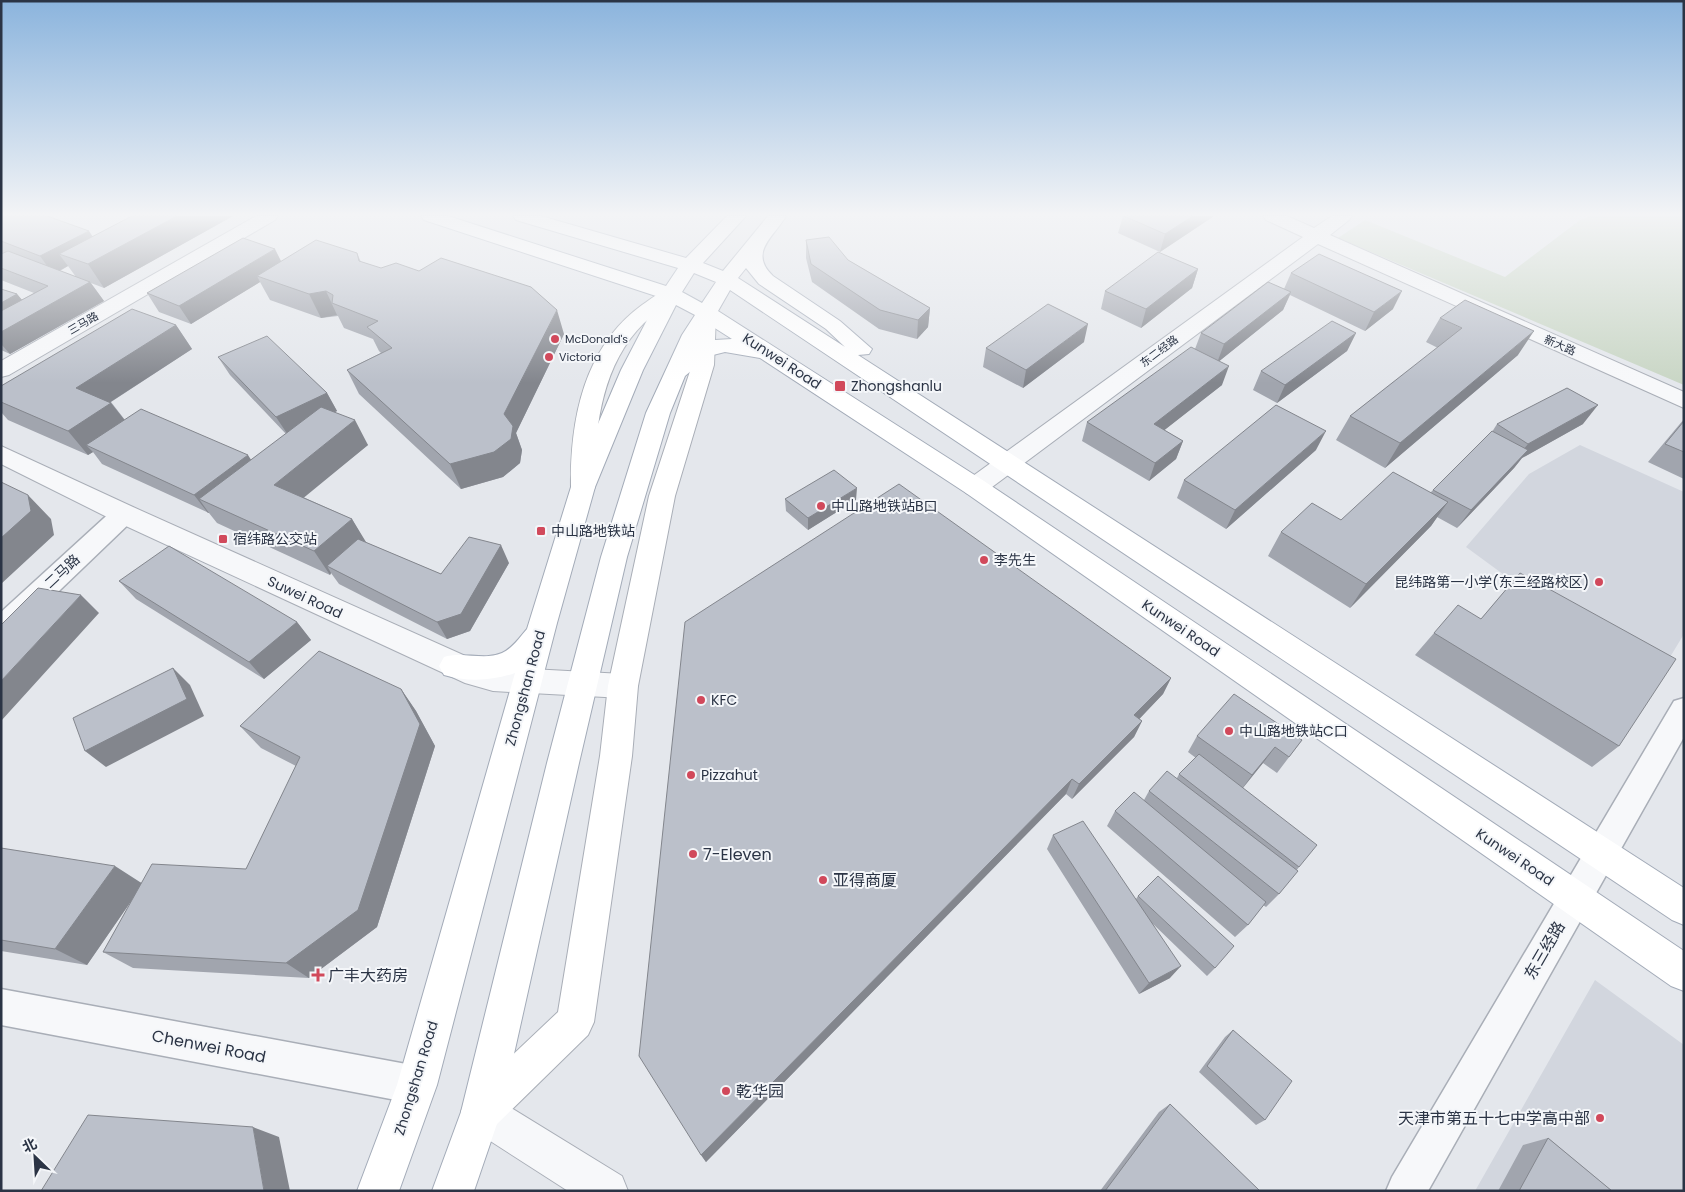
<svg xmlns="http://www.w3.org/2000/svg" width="1685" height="1192" font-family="Poppins,'Noto Sans SC',sans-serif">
  <rect width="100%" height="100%" fill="#e4e7ec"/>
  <!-- built -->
  <path fill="#d2d6de" d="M 1580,445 L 1684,492 L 1684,634 L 1661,672 L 1560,616 L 1466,547 L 1529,474 Z
    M 1595,980 L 1684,1045 L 1684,1191 L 1475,1191 Z"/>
  <!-- green -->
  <path fill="#c9d6c5" d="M 1591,216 L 1684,216 L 1684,385 L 1338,238 L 1365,220 L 1505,277 L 1580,220 Z"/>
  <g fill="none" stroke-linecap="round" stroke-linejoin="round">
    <!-- minor casing -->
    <g stroke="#a9aeb7" stroke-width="3">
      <path id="minor" d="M 124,505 L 133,508 L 136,514 L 133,520 L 11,637 L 1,640 L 1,612 L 115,508 Z
        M 1684,698 L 1684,737 L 1428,1191 L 1386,1191 L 1392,1177 L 1674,701 Z
        M 1,989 L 417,1066 L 430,1072 L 436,1085 L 430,1098 L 417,1104 L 1,1025 Z"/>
    </g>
    <!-- tertiary casing -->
    <g stroke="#a9aeb7" stroke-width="2">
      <path id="tertiary" d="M 256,216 L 278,216 L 275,220 L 9,375 L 1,377 L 1,361 Z
        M 1263,216 L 1287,216 L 1314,228 L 1332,216 L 1352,216 L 1349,220 L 1330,235 L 1684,392 L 1684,408 L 1318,244 L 984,493 L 975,496 L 966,493 L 963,487 L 966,481 L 1303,237 L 1266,220 Z
        M 1,446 L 133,507 L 481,663 L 493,667 L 623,674 L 633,677 L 638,686 L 633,695 L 623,698 L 493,691 L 465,683 L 115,521 L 1,464 Z
        M 481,1092 L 495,1098 L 622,1176 L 628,1191 L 568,1191 L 467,1126 L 461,1112 L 467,1098 Z"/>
    </g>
    <!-- secondary casing -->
    <g stroke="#a9aeb7" stroke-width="2">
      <path id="secondary" d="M 671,288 L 678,290 L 681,294 L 678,298 C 667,306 654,314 644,323 C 601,365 594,430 595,487 L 592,493 L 583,496 L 574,493 L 571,487 C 570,420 584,347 642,305 C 651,299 660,291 671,288 Z
        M 706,307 L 713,309 L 716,313 L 714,365 L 675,496 L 638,686 L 632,756 L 594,1022 L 588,1035 L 495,1126 L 481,1132 L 467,1126 L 461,1112 L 467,1098 L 558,1012 L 600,756 L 608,686 L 649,496 L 692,365 L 696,313 L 699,309 Z"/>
    </g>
    <!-- primary casing -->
    <g stroke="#a3abb8" stroke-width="2">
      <path id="primary" d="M 421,216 L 448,216 L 666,286 L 678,268 L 516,220 L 513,216 L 541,216 L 686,258 L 727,216 L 746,216 L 703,263 L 723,271 L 768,216 L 786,216 C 774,237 748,252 773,276 L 840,321 L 872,349 L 869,354 L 858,355 L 1684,888 L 1684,925 L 1672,920 L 730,290 L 718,311 L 984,481 L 1684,951 L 1684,991 L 1671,986 L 966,493 L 760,358 L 725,352 L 713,355 L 704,360 L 685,376 L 670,413 L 627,557 L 579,763 L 501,1112 L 474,1191 L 432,1191 L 461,1112 L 547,763 L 601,557 L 646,413 L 682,335 L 695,315 L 676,305 L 643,370 L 595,487 L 557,623 L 437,1085 L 399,1191 L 357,1191 L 397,1085 L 515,673 C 492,681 467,682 444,675 L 439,666 L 444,657 C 462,651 484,661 502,653 C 513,648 520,637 527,629 L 571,487 L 621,370 L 659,297 L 424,220 ZM 746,268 L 759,284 L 826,329 L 845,347 L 738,278 ZM 694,273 L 716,282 L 702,303 L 682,292 ZM 710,325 L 732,339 L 715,340 L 699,345 Z"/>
    </g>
    <!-- minor -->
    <use href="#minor" fill="#f7f8fa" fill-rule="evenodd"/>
    <!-- tertiary -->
    <use href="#tertiary" fill="#f7f8fa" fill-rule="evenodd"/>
    <!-- secondary -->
    <use href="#secondary" fill="#fff" fill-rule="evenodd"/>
    <!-- primary -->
    <use href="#primary" fill="#fff" fill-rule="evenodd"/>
  </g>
  <!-- wall -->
  <path fill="#a1a5ae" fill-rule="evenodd" d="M 1,216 L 92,237 L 132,216 L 233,216 L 104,288 L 91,283 L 104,301 L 10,354 L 1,350 L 1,289 L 17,294 L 22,300 L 34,293 L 1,280 L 1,254 L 2,254 L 1,254 ZM 68,266 L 76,277 L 60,271 Z
    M 1123,216 L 1214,216 L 1160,252 L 1118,233 Z
    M 806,240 L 848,260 L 930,308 L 928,327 L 917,339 L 879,329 L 812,282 L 806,258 Z
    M 357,253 L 361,262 L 564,334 L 516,433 L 522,450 L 520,463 L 503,477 L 461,489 L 359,394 L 347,370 L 381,353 L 379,351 L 373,339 L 344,328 L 338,316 L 321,318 L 270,300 L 260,282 L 191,324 L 159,312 L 147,293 L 281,261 Z
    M 1198,269 L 1192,288 L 1141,328 L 1101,309 L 1105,291 Z
    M 1291,273 L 1393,309 L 1365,331 L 1290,295 L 1283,310 L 1219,361 L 1222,385 L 1164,430 L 1183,441 L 1176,459 L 1149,481 L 1082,441 L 1087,422 L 1195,349 L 1201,333 L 1284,289 Z
    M 1440,318 L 1518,355 L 1385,468 L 1336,440 L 1350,416 L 1438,348 L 1426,342 Z
    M 176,325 L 192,349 L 111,402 L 125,420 L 251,460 L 286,434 L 230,375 L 218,357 L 327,393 L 337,411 L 335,412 L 368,445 L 303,497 L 352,519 L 365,542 L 441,574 L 509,563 L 470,631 L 447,639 L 339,584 L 331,573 L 330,575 L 217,523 L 209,513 L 102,464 L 93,452 L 88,455 L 8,420 L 1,412 L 1,386 Z
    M 1356,333 L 1347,351 L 1277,403 L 1253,390 L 1261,371 Z
    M 1084,342 L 1023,388 L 983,367 L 986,348 Z
    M 1684,419 L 1684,479 L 1648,462 Z
    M 1497,424 L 1583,424 L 1522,458 L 1514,468 L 1457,528 L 1437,517 L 1431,526 L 1350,608 L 1268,556 L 1281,532 L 1341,520 L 1431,492 L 1492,432 Z
    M 1316,450 L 1226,529 L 1177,498 L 1184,480 Z
    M 785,499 L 856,500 L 808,530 L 786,511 Z
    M 1520,573 L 1619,746 L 1592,767 L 1415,655 L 1434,633 L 1481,619 Z
    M 119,581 L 297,622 L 311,640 L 264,679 L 136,599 Z
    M 1171,678 L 1163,694 L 1139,719 L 1142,721 L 1134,737 L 1072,799 L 1066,794 L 706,1162 L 701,1155 Z
    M 401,689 L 416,711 L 435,746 L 377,927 L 309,978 L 133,968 L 103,952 L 134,897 L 87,965 L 1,951 L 1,848 L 142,883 L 246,869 L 296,766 L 261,748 L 240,726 Z
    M 1197,736 L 1302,740 L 1277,773 L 1263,763 L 1243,788 L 1299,867 L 1279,894 L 1266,907 L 1263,905 L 1248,925 L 1235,937 L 1107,826 L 1115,811 L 1144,800 L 1149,791 L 1177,778 L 1179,774 L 1196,758 L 1188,752 Z
    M 1053,835 L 1136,899 L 1138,896 L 1215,968 L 1207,976 L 1153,924 L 1170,978 L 1139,994 L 1047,849 Z
    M 1233,1030 L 1265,1120 L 1256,1125 L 1199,1072 L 1225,1037 Z
    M 1170,1104 L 1260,1191 L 1100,1191 L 1159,1112 Z
    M 1548,1138 L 1612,1191 L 1498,1191 L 1523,1145 Z"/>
  <!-- shaded-wall -->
  <path fill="#83868d" d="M 177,216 L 233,216 L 104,288 L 88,264 Z
    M 1193,216 L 1214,216 L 1160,252 L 1165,234 Z
    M 89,231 L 101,249 L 59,254 L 68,266 L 53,274 L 40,256 Z
    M 275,249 L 284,267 L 257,276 L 260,282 L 191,324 L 179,306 Z
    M 1198,269 L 1192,288 L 1141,328 L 1146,309 Z
    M 90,282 L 104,301 L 10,354 L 1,344 L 1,332 Z
    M 326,291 L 337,315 L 321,318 L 309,294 Z
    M 1402,291 L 1393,309 L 1365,331 L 1374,312 Z
    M 1291,292 L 1283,310 L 1217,363 L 1224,344 Z
    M 17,294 L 27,306 L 1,322 L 1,303 Z
    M 930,308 L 928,327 L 917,339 L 918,320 Z
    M 557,310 L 564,334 L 516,433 L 522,450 L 520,463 L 503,477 L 461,489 L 450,464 L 504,414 Z
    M 1088,324 L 1084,342 L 1023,388 L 1026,370 Z
    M 176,325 L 192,349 L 95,412 L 76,388 Z
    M 1534,331 L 1518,355 L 1385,468 L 1400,443 Z
    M 1356,333 L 1347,351 L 1277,403 L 1285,385 Z
    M 1229,366 L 1222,385 L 1148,443 L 1154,424 Z
    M 327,393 L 337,411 L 288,435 L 276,417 Z
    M 111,403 L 130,427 L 86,445 L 93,452 L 88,455 L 68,431 Z
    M 1598,405 L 1583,424 L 1522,458 L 1514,468 L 1457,528 L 1471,510 L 1513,462 L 1528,444 Z
    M 355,420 L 368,445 L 290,509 L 274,485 Z
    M 1326,431 L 1316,450 L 1226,529 L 1235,510 Z
    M 1183,441 L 1176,459 L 1149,481 L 1155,463 Z
    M 248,455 L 260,474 L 199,499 L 209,513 L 208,513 L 194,495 Z
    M 857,488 L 856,500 L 808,530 L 808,518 Z
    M 28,495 L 51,519 L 54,535 L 1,584 L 1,538 Z
    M 1448,502 L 1431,526 L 1350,608 L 1366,584 Z
    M 352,519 L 366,542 L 327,566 L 331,573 L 330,575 L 314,551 Z
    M 501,545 L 509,563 L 470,631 L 447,639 L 437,622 Z
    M 81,595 L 99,613 L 1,721 L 1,681 Z
    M 297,622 L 311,640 L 264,679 L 249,662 Z
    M 173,668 L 190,685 L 204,716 L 106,767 L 85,751 Z
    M 1171,678 L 1163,694 L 1127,732 L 1134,715 Z
    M 401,689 L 416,711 L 435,746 L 377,927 L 309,978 L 286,963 Z
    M 1142,721 L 1134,737 L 1072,799 L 1079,784 Z
    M 1275,747 L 1263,763 L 1241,790 L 1252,775 Z
    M 1072,779 L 1066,794 L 706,1162 L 701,1155 Z
    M 115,866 L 143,884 L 87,965 L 55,949 Z
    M 1181,966 L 1170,978 L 1139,994 L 1149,983 Z
    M 253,1127 L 279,1137 L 290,1191 L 264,1191 Z"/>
  <!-- building -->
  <path fill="#bbc0ca" stroke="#83868d" d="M 1,216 L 47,216 L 89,231 L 40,256 L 1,241 Z
    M 132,216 L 177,216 L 88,264 L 59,254 Z
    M 1124,216 L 1193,216 L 1165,234 Z
    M 829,237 L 848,260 L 930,308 L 918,320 L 880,310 L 811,264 L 806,240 Z
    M 243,238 L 275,249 L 179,306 L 147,293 Z
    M 316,240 L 357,253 L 359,261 L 381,268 L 396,263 L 419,271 L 441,258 L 531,287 L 557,310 L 504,414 L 513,426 L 511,439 L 494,452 L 450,464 L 347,370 L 392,348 L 367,327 L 378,321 L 332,303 L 333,295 L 326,291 L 309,294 L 257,276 Z
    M 8,251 L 90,282 L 1,332 L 1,311 L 48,286 L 1,268 L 1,254 Z
    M 1158,252 L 1198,269 L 1146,309 L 1105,291 Z
    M 1319,254 L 1402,291 L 1374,312 L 1291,273 Z
    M 1268,282 L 1291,292 L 1224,344 L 1201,333 Z
    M 1,289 L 17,294 L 1,303 Z
    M 1465,300 L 1534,331 L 1400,443 L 1350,416 L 1462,328 L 1440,318 Z
    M 1048,304 L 1088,324 L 1026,370 L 986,348 Z
    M 132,309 L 176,325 L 76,388 L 111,403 L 68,431 L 1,402 L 1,386 Z
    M 1332,321 L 1356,333 L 1285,385 L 1261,371 Z
    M 267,336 L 327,393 L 276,417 L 218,357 Z
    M 1191,347 L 1229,366 L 1154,424 L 1183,441 L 1155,463 L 1087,422 Z
    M 1567,388 L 1598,405 L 1528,444 L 1497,424 Z
    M 1276,405 L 1326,431 L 1235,510 L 1184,480 Z
    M 321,407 L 355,420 L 274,485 L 352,519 L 314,551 L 199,499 Z
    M 141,409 L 248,455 L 194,495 L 86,445 Z
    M 1684,421 L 1684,452 L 1665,444 Z
    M 1492,431 L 1528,450 L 1471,510 L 1433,490 Z
    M 834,470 L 857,488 L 808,518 L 785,499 Z
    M 1393,472 L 1448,502 L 1366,584 L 1281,532 L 1312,503 L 1341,520 Z
    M 1,482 L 28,495 L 31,511 L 1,538 Z
    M 899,484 L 1171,678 L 1134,715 L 1142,721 L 1079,784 L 1072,779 L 701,1155 L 639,1056 L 685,622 Z
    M 469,537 L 501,545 L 461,614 L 437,622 L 327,566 L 358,539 L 441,574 Z
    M 169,546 L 297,622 L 249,662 L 119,581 Z
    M 1520,573 L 1676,659 L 1619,746 L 1434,633 L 1458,605 L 1481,619 Z
    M 38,588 L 81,595 L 1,681 L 1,625 Z
    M 319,651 L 401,689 L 420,724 L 358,910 L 286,963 L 103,952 L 152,864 L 246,869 L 300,757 L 240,726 Z
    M 173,668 L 187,699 L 85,751 L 73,718 Z
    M 1234,694 L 1302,740 L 1289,757 L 1275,747 L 1252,775 L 1197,736 Z
    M 1199,754 L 1317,845 L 1299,867 L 1179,774 Z
    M 1167,771 L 1298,871 L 1279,894 L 1149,791 Z
    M 1134,792 L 1266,902 L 1248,925 L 1115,811 Z
    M 1083,821 L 1181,966 L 1149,983 L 1053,835 Z
    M 1,848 L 115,866 L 55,949 L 1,940 Z
    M 1158,876 L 1234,946 L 1215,968 L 1138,896 Z
    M 1233,1030 L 1292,1081 L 1265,1120 L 1207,1066 Z
    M 1170,1104 L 1260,1191 L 1105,1191 Z
    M 88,1115 L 253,1127 L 264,1191 L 41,1191 Z
    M 1548,1138 L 1612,1191 L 1519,1191 Z"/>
  <!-- sky -->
  <linearGradient id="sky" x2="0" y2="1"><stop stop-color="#8bb4dd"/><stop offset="0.56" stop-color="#f3f4f6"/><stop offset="1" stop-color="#f3f4f6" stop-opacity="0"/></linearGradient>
  <rect width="1685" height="383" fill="url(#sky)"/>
  <!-- markers -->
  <g fill="#d1495b" stroke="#f4f6f9" stroke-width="2">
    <circle cx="555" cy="339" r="5"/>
    <circle cx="549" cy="357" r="5"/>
    <rect x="834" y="380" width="12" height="12" rx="2.5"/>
    <circle cx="821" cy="506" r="5"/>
    <rect x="536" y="526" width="10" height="10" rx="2.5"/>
    <rect x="218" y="534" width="10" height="10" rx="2.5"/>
    <circle cx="984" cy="560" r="5"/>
    <circle cx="1599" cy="582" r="5"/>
    <circle cx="701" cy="700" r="5"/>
    <circle cx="1229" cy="731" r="5"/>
    <circle cx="691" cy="775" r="5"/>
    <circle cx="693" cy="854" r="5"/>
    <circle cx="823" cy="880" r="5"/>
    <path d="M315.5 967.5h5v5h5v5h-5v5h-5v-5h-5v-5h5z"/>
    <circle cx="726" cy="1091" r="5"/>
    <circle cx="1600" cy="1118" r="5"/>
  </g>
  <g text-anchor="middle" stroke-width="4" stroke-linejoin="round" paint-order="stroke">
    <!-- far-street labels -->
    <g font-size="11" fill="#2b3445" stroke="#f4f6f9">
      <text transform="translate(83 323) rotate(-30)" y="4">三马路</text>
      <text transform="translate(1560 345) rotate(24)" y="4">新大路</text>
      <text transform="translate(1159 351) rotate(-37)" y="4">东二经路</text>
    </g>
    <!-- far-poi labels -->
    <g font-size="11" fill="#2b3445" stroke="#f4f6f9" text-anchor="start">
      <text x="565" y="343">McDonald's</text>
      <text x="559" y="361">Victoria</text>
    </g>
    <!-- street labels -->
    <g font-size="14" fill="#2b3445" stroke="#f4f6f9">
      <text transform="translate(782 361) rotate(33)" y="5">Kunwei Road</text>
      <text transform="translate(62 571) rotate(-43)" y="5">二马路</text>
      <text transform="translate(305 597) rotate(25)" y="5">Suwei Road</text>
      <text transform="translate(1181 628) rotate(34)" y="5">Kunwei Road</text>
      <text transform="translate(525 688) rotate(-75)" y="5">Zhongshan Road</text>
      <text transform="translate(1515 857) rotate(34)" y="5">Kunwei Road</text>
      <text transform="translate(416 1078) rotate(-73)" y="5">Zhongshan Road</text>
    </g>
    <!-- poi labels -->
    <g font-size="14" fill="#2b3445" stroke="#f4f6f9" text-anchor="start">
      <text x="851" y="391">Zhongshanlu</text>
      <text x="831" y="511">中山路地铁站B口</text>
      <text x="551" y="536">中山路地铁站</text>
      <text x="233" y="544">宿纬路公交站</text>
      <text x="994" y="565">李先生</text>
      <text x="1589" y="587" text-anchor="end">昆纬路第一小学(东三经路校区)</text>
      <text x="711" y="705">KFC</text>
      <text x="1239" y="736">中山路地铁站C口</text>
      <text x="701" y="780">Pizzahut</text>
    </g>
    <!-- near-poi labels -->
    <g font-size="16" fill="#2b3445" stroke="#f4f6f9" text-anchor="start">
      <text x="703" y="860">7-Eleven</text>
      <text x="833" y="886">亚得商厦</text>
      <text x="328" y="981">广丰大药房</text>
      <text x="736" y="1097">乾华园</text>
      <text x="1590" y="1124" text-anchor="end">天津市第五十七中学高中部</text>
    </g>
    <!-- near-street labels -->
    <g font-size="16" fill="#2b3445" stroke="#f4f6f9">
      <text transform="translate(1544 950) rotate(-60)" y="6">东三经路</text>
      <text transform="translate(209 1046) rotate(11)" y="6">Chenwei Road</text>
    </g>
  </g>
  <!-- border -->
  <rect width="1685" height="1192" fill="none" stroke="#2b3445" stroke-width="5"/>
  <!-- north arrow -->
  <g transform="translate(35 1157) rotate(335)" stroke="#f4f6f9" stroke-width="4" paint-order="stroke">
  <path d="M0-4L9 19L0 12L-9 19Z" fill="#2b3445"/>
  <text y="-8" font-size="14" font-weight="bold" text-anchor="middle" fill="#2b3445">北</text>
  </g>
</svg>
